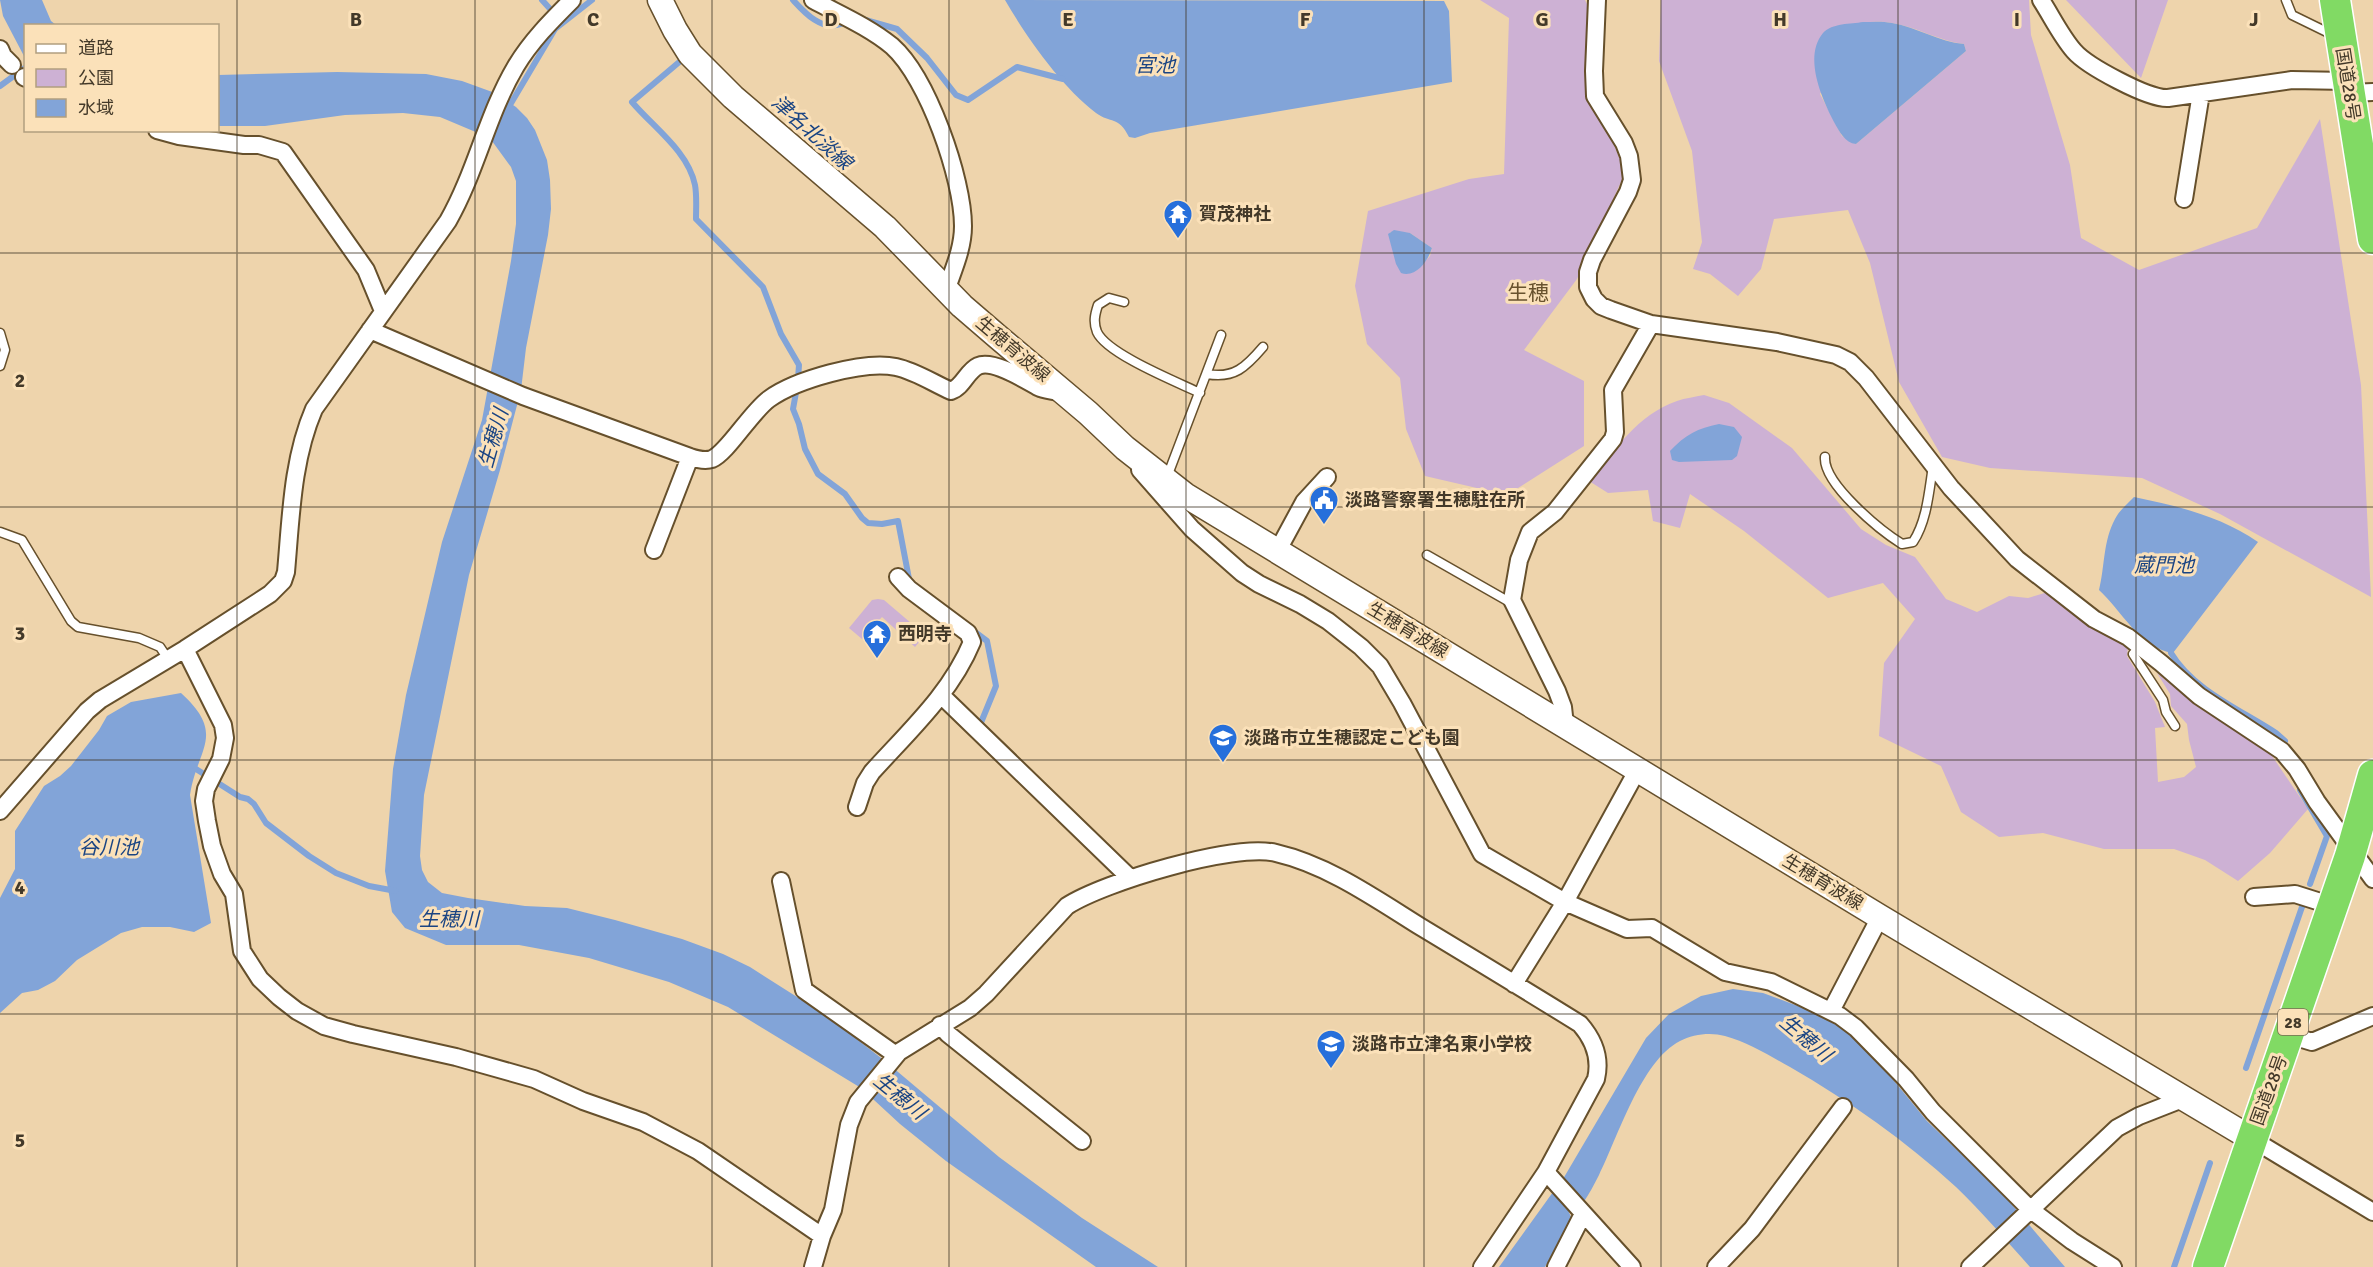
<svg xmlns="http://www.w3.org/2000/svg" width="2373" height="1267" font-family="Signika,'Noto Sans JP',sans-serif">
  <rect width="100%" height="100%" fill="#eed4ac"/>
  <!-- green -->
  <path fill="#cdb1d4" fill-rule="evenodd" d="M 1480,0 L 1585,0 L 1589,8 L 1585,87 L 1589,103 L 1612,139 L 1625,173 L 1577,279 L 1524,350 L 1584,381 L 1584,446 L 1507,495 L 1425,476 L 1406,429 L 1400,378 L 1367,344 L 1355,286 L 1368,211 L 1469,179 L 1504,174 L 1509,18 ZM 1390,232 L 1410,233 L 1432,248 L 1430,256 L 1416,271 L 1391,239 Z
    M 1661,0 L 2029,0 L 2031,35 L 2070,165 L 2081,238 L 2139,270 L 2257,228 L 2320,119 L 2361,385 L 2371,597 L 2220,514 L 2142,478 L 1990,468 L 1942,457 L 1899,382 L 1870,263 L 1848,210 L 1774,219 L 1761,269 L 1738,296 L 1710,274 L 1693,269 L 1702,242 L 1692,151 L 1659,61 ZM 1863,22 C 1872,22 1883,21 1892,23 C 1917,27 1939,41 1964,44 L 1966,51 L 1856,144 L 1842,136 L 1820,94 Z
    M 2066,0 L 2168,0 L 2141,78 Z
    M 1704,395 L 1729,403 L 1792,448 L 1861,529 L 1886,545 L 1915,557 L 1946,599 L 1977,612 L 2009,596 L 2028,598 L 2048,592 L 2128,646 L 2127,656 L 2155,702 L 2165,727 L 2155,728 L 2158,782 L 2184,777 L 2196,767 L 2189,740 L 2187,724 L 2171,706 L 2170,694 L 2157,673 L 2194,704 L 2268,750 L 2308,809 L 2270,853 L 2238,881 L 2205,860 L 2174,849 L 2104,849 L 2043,833 L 1999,837 L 1961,812 L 1941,766 L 1879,736 L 1884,663 L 1915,619 L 1883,583 L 1828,598 L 1744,531 L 1690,494 L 1680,528 L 1653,521 L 1648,490 L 1608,493 L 1589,481 C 1614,451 1638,414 1677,401 C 1685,398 1695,397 1704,395 Z
    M 878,599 L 884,600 L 925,635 L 915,647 L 882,617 L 862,639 L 849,628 L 872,600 Z"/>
  <!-- water -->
  <path fill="#82a4d8" d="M 0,0 L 42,0 L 51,21 L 56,25 L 26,26 L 25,58 L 3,16 Z
    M 1005,0 L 1444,1 L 1449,11 L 1452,82 L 1150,133 L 1135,138 L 1129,137 C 1118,115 1111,124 1096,113 C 1061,86 1027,38 1005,0 Z
    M 1863,22 C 1872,22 1882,21 1892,23 C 1917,27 1939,42 1964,44 L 1966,51 L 1856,144 C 1845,143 1839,131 1834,122 C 1822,99 1803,57 1823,33 C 1832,23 1851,24 1863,22 Z
    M 337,72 L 426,74 L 462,81 L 495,93 L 516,107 L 527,118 L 535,130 L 547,160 L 550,180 L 551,209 L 548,235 L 526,348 L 521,390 L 500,470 L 469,575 L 424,795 L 420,856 L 422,870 L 428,882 L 442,893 L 468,898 L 525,906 L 567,908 L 615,920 L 682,939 L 723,954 L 750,967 L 827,1016 L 885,1061 L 999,1157 L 1082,1218 L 1158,1267 L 1096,1267 L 946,1161 L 900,1124 L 861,1088 L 728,1007 L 669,982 L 589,958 L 519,945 L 446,945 L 405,928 L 392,912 L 385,871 L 393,769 L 406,695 L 442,542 L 482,420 L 511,261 L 516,224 L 516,181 L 511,167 L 492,141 L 478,133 L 440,117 L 403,113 L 345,115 L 265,126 L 218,126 L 218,75 Z
    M 1394,230 L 1410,233 L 1432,248 C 1428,261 1416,278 1401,273 L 1396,264 L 1388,234 Z
    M 1719,424 L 1734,427 L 1742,437 L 1737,456 L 1732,460 L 1679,462 L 1672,460 L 1670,451 C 1685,435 1698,428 1719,424 Z
    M 2134,497 C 2178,506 2220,516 2258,542 L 2173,653 C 2140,648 2121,610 2099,590 C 2105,566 2103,541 2115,519 C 2119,511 2127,504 2134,497 Z
    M 181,693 C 227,735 197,748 190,795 L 211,923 L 194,932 L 170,927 L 142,927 L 121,933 L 77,960 L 55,981 L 38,990 L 22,993 L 0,1013 L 0,898 L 15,869 L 15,831 L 44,786 L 60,776 L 71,766 L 99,730 L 107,716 L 131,702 Z
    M 1733,989 L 1763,993 L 1806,1009 L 1842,1027 L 1873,1055 L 1927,1121 L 2002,1193 L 2065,1267 L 2030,1267 C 2006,1240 1982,1212 1956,1187 C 1906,1141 1849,1101 1790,1067 C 1770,1056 1748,1042 1725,1036 C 1711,1032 1693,1034 1680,1041 C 1641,1061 1618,1137 1599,1175 C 1594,1185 1589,1194 1583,1203 L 1563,1179 L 1646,1038 L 1669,1014 L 1701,996 Z
    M 1553,1192 L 1567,1208 L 1572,1219 L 1545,1267 L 1499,1267 Z"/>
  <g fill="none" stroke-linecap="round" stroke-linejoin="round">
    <!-- stream -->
    <path stroke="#82a4d8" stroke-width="6" d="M 542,0 L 552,11
      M 793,0 C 805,13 821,31 841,24
      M 862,19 L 897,29 L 927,58 L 956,95 L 968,100 L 1017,67 L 1063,79
      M 684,58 L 632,102 C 653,127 688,151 695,185 C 697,196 696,208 696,219 L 763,287 L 781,334 L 799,365 L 798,379
      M 0,86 L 26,67
      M 507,110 L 555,29 L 592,0
      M 797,387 L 793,409 L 799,424 L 805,449 L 818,474 L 845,494 L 862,518 L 868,523 L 882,524 L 898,521 L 910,584
      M 971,629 L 987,641 L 996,686 L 980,725 L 984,728
      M 2171,653 C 2193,690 2241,710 2276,733 L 2285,741
      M 196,769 L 240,797 L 248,799 L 254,804 L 266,823 L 309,856 L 336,873 L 369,886 L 396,891
      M 2300,790 L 2327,836 L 2310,884
      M 2246,1068 L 2302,907
      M 2174,1267 L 2210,1163"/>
    <!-- lane casing -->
    <g stroke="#66502c" stroke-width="11">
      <path id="lane" d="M 2286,0 L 2292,15 L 2335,36
        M 1124,302 L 1109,298 L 1098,305 C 1095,314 1093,322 1097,332 C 1107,354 1177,382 1200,393
        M 0,366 L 5,350 L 0,333
        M 1207,374 C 1234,379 1246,367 1263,347
        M 1825,457 C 1823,484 1881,531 1902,544 L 1913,542 C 1927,521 1929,491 1933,466
        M 1167,477 L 1221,335
        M 0,532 L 22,540 L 71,621 L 78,627 L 139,638 L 160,647 L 168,659
        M 1427,555 L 1513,604
        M 2140,646 L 2133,654 L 2163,700 L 2166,712 L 2175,726"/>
    </g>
    <!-- street casing -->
    <g stroke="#66502c" stroke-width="20">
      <path id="street" d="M 813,0 C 839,14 869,27 892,46 C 928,78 963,179 963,226 C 963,248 954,268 947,288
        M 1597,0 L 1594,71 L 1595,96 L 1624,143 L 1629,156 L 1632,180 L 1628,192 L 1592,260 L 1588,272 L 1588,287 L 1594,299 L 1601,306 L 1611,310 L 1651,324 L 1777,342 L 1836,355 L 1850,362 L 1866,378 L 1951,488 L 2017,559 L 2094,619 L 2128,637 L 2161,663 L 2199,696 L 2282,751 L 2297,769 L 2317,802 L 2373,879
        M 2041,0 C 2052,17 2061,36 2074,51 C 2087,66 2148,99 2168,98 L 2292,80 L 2347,81
        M 0,49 L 3,56 L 12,65
        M 24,77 L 26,78
        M 2349,93 L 2373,92
        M 157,130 L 179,136 L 244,145 L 259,145 L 283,152 L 366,270 L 383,311
        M 2184,199 L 2201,93
        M 370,330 L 523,396 L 690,457 C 696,459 706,461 712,459 C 727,453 751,412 769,399 C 795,380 864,360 896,367 C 915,371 933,383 951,391 C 963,387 967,371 978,366 C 993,359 1027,381 1040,388 C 1046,390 1053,391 1059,392
        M 1140,470 L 1192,529 L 1242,573 L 1259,584 L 1300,604 L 1328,621 L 1361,647 L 1380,666 L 1402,703 L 1482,854 L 1565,902 L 1627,929 L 1652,928 L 1725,972 L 1771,982 L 1840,1016 L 1856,1028 L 1906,1079 L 1933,1112 L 2031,1210 L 2072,1241 L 2113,1267
        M 654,550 L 690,457
        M 1278,550 L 1304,502 L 1327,477
        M 185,649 L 223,725 L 225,738 L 221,759 L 206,789 L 204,801 L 207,821 L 212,846 L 222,874 L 234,894 L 242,951 L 260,979 L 279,997 L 297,1011 L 324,1026 L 353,1034 L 456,1057 L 534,1079 L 583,1101 L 643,1122 L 698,1151 L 822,1236
        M 941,695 L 1129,877
        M 1565,725 L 1563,707 L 1557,691 L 1512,600 L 1519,560 L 1530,532 L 1555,512 L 1613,439 L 1615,432 L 1613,390 L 1651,324
        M 857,807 L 865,783 L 872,772 C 909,731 951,693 972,642 L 968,633 L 909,589 L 898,577
        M 0,811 L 87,711 L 100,700 L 185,649 L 270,594 L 283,581 L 286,572 C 291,517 292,460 314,409 L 448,221 C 476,172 487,115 516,66 C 531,41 551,21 572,0
        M 781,881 L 804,990 L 896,1055
        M 2254,897 L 2295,894 L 2333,906
        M 1514,984 L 1565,902 L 1638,769
        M 1831,1011 L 1880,917
        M 940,1025 L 948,1034 L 1082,1141
        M 2289,1035 L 2312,1042 L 2373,1016
        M 2252,1139 L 2373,1212
        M 813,1267 L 822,1236 L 833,1210 L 849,1125 L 858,1102 L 899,1052 L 970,1008 L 986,994 L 1067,906 C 1104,882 1234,843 1276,853 C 1328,865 1376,899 1421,927 C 1474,959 1527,991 1580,1024 C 1594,1040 1601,1058 1596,1079 L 1546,1172 L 1632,1267
        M 1482,1267 L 1546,1172
        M 1556,1267 L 1583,1214
        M 1716,1267 L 1752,1229 L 1843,1107
        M 1970,1267 L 2117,1128 L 2139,1116 L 2185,1098"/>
    </g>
    <!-- secondary casing -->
    <g stroke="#66502c" stroke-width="27">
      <path id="secondary" d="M 660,0 L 675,30 L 690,54 L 733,97 L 885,227 L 962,306 L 998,337 L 1088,413 L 1125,448 L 1185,495 L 1880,917 L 2252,1139"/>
    </g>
    <!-- highway casing -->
    <g stroke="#fff" stroke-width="33">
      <path id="highway" d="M 2335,0 L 2373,239
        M 2208,1267 L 2350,856 L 2373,775"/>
    </g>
    <!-- lane -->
    <use href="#lane" stroke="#fff" stroke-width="8"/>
    <!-- street -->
    <use href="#street" stroke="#fff" stroke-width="16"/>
    <!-- secondary -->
    <use href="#secondary" stroke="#fff" stroke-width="24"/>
    <!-- highway -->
    <use href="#highway" stroke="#81da64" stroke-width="30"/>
  </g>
  <!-- grid -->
  <path fill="none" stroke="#433929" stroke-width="1.5" stroke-opacity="0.55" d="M 237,0 L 237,1267M 475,0 L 475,1267M 712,0 L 712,1267M 949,0 L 949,1267M 1186,0 L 1186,1267M 1424,0 L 1424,1267M 1661,0 L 1661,1267M 1898,0 L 1898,1267M 2136,0 L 2136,1267M 0,253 L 2373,253M 0,507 L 2373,507M 0,760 L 2373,760M 0,1014 L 2373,1014"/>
  <!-- icons -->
  <defs>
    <g id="temple-pin" transform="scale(1.5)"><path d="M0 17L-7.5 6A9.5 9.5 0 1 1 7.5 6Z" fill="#266fdb" stroke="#fbe1b9"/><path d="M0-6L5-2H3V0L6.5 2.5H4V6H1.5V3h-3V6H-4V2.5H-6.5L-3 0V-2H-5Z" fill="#fff"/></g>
    <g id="civic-pin" transform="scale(1.5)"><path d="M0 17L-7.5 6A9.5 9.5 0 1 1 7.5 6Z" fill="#266fdb" stroke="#fbe1b9"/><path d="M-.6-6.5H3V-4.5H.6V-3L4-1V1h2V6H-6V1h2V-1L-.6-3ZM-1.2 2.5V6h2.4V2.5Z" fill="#fff"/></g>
    <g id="school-pin" transform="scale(1.5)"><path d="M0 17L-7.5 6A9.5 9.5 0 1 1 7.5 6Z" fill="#266fdb" stroke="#fbe1b9"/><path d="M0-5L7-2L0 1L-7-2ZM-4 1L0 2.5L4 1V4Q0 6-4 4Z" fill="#fff"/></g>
  </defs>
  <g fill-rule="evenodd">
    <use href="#temple-pin" x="1178" y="214"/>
    <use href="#civic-pin" x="1324" y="500"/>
    <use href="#temple-pin" x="877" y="634"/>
    <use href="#school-pin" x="1223" y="738"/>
    <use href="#school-pin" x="1331" y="1044"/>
  </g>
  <g text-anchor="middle" stroke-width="6" stroke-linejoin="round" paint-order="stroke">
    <!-- shield labels -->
    <rect fill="#fbe1b9" stroke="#7a6b54" stroke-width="1.5" x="2278" y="1009" width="30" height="26" rx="4.5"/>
    <g font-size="16" font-weight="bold" fill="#433929">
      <text x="2293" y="1028">28</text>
    </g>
    <!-- street labels -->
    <g font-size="18" fill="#433929" stroke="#fbe1b9">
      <text transform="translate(2348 84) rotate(81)" y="6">国道28号</text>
      <text transform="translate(1013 349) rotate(40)" y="6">生穂育波線</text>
      <text transform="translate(1408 630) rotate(31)" y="6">生穂育波線</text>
      <text transform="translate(1823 882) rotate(31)" y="6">生穂育波線</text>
      <text transform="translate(2269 1090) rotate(-70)" y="6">国道28号</text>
    </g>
    <!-- poi labels -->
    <g font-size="18" font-weight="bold" fill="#433929" stroke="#fbe1b9" text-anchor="start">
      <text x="1199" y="220">賀茂神社</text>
      <text x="1345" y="506">淡路警察署生穂駐在所</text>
      <text x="898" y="640">西明寺</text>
      <text x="1244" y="744">淡路市立生穂認定こども園</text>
      <text x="1352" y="1050">淡路市立津名東小学校</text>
    </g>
    <!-- water labels -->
    <g font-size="20" font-style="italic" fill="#1a4483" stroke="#fbe1b9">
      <text x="1155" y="72">宮池</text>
      <text transform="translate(812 132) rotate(42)" y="7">津名北淡線</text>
      <text transform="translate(493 438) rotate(-74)" y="7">生穂川</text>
      <text x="2164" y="572">蔵門池</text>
      <text x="109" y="854">谷川池</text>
      <text x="449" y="926">生穂川</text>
      <text transform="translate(1806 1038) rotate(40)" y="7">生穂川</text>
      <text transform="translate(900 1096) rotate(39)" y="7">生穂川</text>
    </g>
    <!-- quarter labels -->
    <g font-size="21" fill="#68522e" stroke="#fbe1b9">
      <text x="1528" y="300">生穂</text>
    </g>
  </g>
  <g font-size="20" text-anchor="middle" font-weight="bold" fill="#433929" stroke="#fbe1b9" stroke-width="6" stroke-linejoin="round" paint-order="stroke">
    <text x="356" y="26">B</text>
    <text x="593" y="26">C</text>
    <text x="831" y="26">D</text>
    <text x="1068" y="26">E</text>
    <text x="1305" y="26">F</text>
    <text x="1542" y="26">G</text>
    <text x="1780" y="26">H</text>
    <text x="2017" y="26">I</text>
    <text x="2254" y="26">J</text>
    <text x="20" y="387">2</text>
    <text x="20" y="640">3</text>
    <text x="20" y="894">4</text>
    <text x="20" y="1147">5</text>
  </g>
  <!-- legend -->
  <rect x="24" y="24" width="195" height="108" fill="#fbe1b9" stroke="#b19e7f" stroke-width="1.5"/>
  <rect x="36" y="44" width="30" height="9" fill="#ffffff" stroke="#b19e7f" stroke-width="1.5"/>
  <text x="78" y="54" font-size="18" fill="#433929">道路</text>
  <rect x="36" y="69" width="30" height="18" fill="#cdb1d4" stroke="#b19e7f" stroke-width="1.5"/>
  <text x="78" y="84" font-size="18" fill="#433929">公園</text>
  <rect x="36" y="99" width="30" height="18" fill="#82a4d8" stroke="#b19e7f" stroke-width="1.5"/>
  <text x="78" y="114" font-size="18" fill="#433929">水域</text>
</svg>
